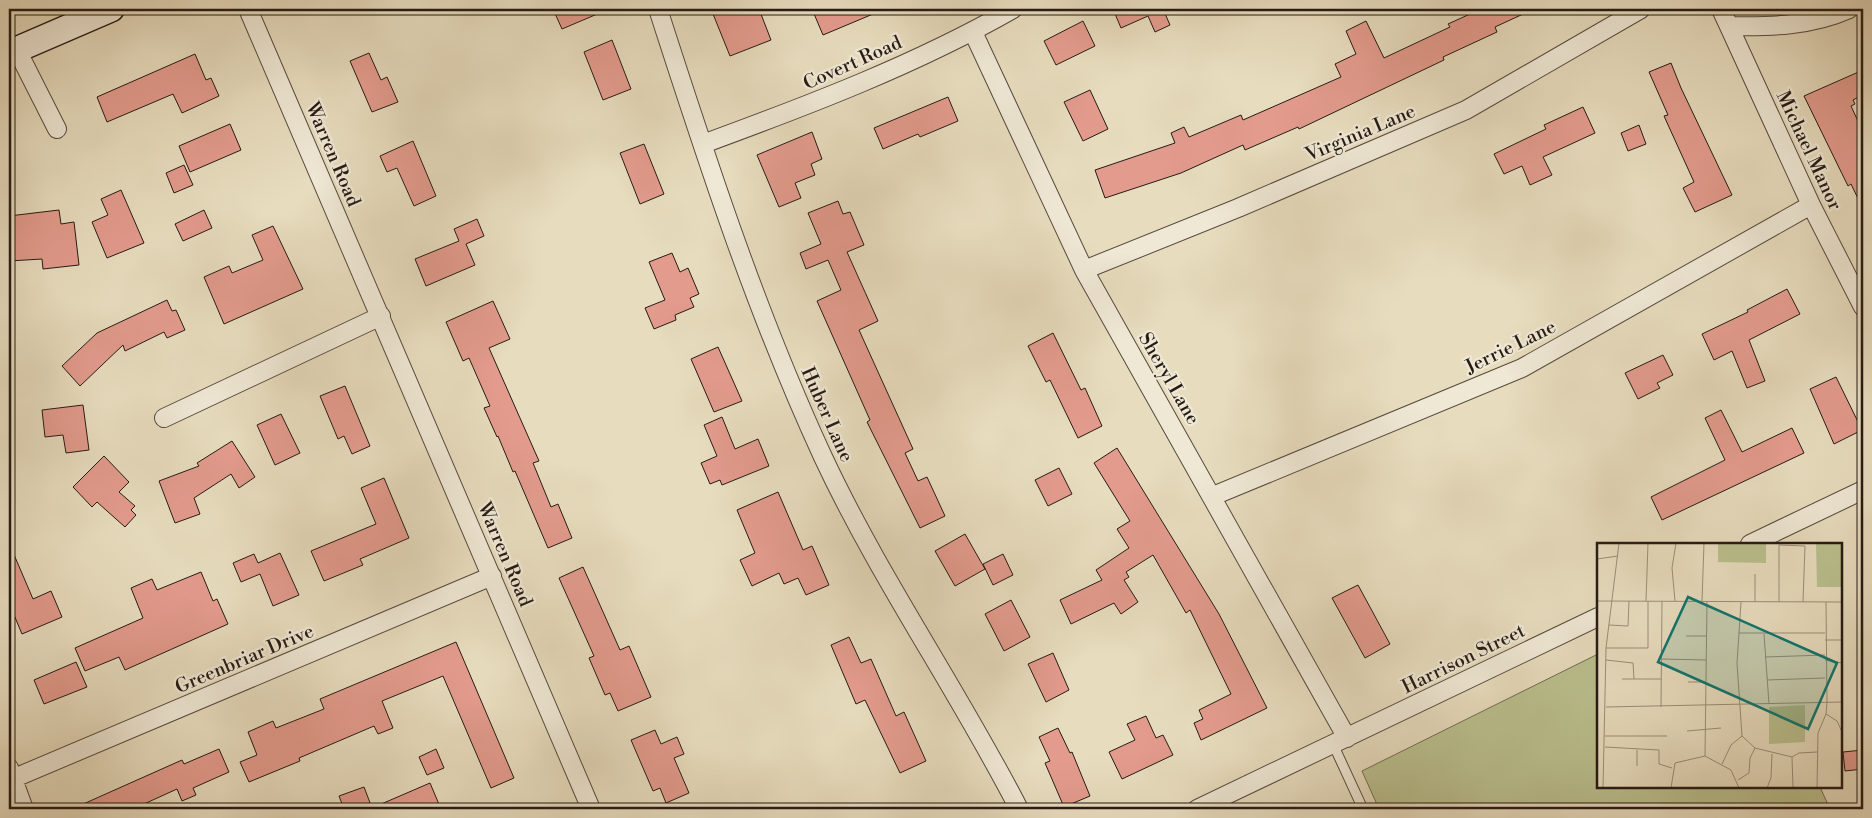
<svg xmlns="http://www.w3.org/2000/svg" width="1872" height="818" font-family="'Libre Bodoni',serif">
  <rect width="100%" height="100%" fill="#e7dcbe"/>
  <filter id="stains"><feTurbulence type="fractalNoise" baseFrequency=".004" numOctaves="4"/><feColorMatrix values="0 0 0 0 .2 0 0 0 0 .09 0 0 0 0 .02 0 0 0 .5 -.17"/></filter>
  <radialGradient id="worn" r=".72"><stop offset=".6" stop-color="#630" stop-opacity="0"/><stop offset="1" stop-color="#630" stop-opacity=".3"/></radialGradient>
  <!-- green -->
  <path fill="#babf8e" stroke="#706d51" d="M 1598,654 L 1598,787 L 1820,787 L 1830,809 L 1379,809 L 1362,771 Z"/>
  <!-- building -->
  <path fill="#e39b8d" stroke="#261b14" d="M 553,9 L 609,9 L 562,29 Z
    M 711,9 L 759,9 L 771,40 L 730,56 Z
    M 812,9 L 885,9 L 823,35 Z
    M 1113,9 L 1163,9 L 1170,25 L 1155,32 L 1148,16 L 1121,28 Z
    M 1481,9 L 1534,9 L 1495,27 L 1497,32 L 1443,57 L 1444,60 L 1299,129 L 1298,127 L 1245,150 L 1243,145 L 1181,173 L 1105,198 L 1095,170 L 1175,143 L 1171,133 L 1184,127 L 1189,137 L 1241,115 L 1243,120 L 1341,77 L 1335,64 L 1356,54 L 1346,31 L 1366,21 L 1384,58 L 1450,27 L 1448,24 Z
    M 1083,21 L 1095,46 L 1056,65 L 1044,41 Z
    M 612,40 L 631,89 L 603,100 L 584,52 Z
    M 369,53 L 381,80 L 387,77 L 398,102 L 372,112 L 350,61 Z
    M 195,54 L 206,80 L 211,78 L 219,96 L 182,113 L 173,94 L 107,122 L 97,97 Z
    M 1671,63 L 1681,88 L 1732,195 L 1695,212 L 1683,188 L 1694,182 L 1664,116 L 1668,115 L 1649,72 Z
    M 1863,70 L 1863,95 L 1853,100 L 1855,104 L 1851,106 L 1863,132 L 1863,209 L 1851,184 L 1848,186 L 1804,96 Z
    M 1090,90 L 1108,129 L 1083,141 L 1064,102 Z
    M 948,97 L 958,121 L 920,137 L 918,134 L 883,149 L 874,128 Z
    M 1583,107 L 1595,133 L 1543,157 L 1552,175 L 1530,185 L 1522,166 L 1504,174 L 1494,154 L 1546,129 L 1544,125 Z
    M 230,124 L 241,150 L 190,172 L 179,146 Z
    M 1639,125 L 1646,144 L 1628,151 L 1621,133 Z
    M 812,132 L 822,159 L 811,164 L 815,175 L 795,183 L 801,198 L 779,207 L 757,155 Z
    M 413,141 L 436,196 L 414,206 L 397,168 L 387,172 L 380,156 Z
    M 644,144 L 664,194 L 640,204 L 620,153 Z
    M 184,165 L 193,185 L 174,193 L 166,173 Z
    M 121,190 L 144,243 L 107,258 L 92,222 L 108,215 L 101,199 Z
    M 838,201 L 843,214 L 850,212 L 864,245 L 847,252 L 878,321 L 859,330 L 913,449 L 905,453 L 918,481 L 927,477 L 945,516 L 920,528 L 867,422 L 870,420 L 817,301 L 841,290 L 828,260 L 806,269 L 800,253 L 821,244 L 808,213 Z
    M 59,210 L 61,224 L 74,222 L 79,265 L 43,269 L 42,259 L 9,261 L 9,216 Z
    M 204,210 L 212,228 L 183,241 L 175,224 Z
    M 477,219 L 484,236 L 466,244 L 475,265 L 426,286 L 415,259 L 459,241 L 454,229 Z
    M 273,226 L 303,289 L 224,324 L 204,277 L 229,266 L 232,273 L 263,260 L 252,235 Z
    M 672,253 L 680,272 L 688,268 L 699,294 L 690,298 L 694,307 L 675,315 L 676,320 L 654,329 L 645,308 L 665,300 L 649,262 Z
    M 1787,289 L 1800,314 L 1749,340 L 1765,381 L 1747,388 L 1732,351 L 1714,360 L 1702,334 L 1748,312 L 1747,310 Z
    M 167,300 L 172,311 L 176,310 L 185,330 L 167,338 L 164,332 L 125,351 L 123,345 L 80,386 L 62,366 L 97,333 Z
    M 493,301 L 510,339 L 489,348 L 539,461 L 533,463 L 551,507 L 558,504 L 572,538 L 548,548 L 515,471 L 513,472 L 498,436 L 497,437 L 484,408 L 490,406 L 469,358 L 463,361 L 446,322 Z
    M 1053,333 L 1081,390 L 1085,388 L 1102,426 L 1078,438 L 1050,380 L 1046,382 L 1028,346 Z
    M 718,347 L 742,401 L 714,412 L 691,359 Z
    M 1663,355 L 1673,375 L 1657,383 L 1660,388 L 1638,399 L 1625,373 Z
    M 1836,377 L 1862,430 L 1834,444 L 1810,389 Z
    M 345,386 L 370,446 L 352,454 L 344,436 L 338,439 L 320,396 Z
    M 83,405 L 89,450 L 66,453 L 63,435 L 45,437 L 42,410 Z
    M 1721,410 L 1742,452 L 1792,428 L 1804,453 L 1662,520 L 1651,497 L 1725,460 L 1705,418 Z
    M 281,414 L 300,453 L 275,465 L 257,425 Z
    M 722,417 L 735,449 L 758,439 L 769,466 L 722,485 L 720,480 L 710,484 L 701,463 L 717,456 L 704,425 Z
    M 232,441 L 255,477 L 239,488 L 231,474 L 194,498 L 200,514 L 175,523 L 159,481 L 199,466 L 197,463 Z
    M 1117,448 L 1219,614 L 1267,708 L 1201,740 L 1194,723 L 1203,719 L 1199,710 L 1231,694 L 1190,610 L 1186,613 L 1153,555 L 1126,572 L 1129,577 L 1124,580 L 1138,602 L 1121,614 L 1114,603 L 1071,624 L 1060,600 L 1102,580 L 1096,570 L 1129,548 L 1117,529 L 1130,521 L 1094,463 Z
    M 104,456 L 129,482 L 119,492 L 135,506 L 131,510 L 136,515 L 125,527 L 97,502 L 92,507 L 73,487 Z
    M 1059,468 L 1072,494 L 1048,506 L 1035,480 Z
    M 384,478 L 409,538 L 360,559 L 363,565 L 324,581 L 311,551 L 376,524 L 361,488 Z
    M 778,492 L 803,550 L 812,546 L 829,585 L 806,595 L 798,578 L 784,584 L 779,573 L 752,586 L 740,560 L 755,553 L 737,510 Z
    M 965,534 L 985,569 L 955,586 L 935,551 Z
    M 9,543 L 33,599 L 51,591 L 62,617 L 22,634 L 9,603 Z
    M 280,553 L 299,595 L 273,606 L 260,574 L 241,582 L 233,563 L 254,554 L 258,563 Z
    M 1003,554 L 1013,575 L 993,585 L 983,564 Z
    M 583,567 L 620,650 L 629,646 L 651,697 L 618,711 L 610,693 L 605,695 L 589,658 L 594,656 L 559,578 Z
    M 201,572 L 213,601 L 217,599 L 228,624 L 125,670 L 119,657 L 85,671 L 75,648 L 143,618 L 131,588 L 152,579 L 157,590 Z
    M 1358,585 L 1390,644 L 1365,658 L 1332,598 Z
    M 1011,600 L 1030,637 L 1004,651 L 985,614 Z
    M 849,637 L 861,663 L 871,659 L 896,716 L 904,712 L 926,761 L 900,773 L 865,700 L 856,704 L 831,645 Z
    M 456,642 L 514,778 L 491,788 L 443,676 L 382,701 L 393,728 L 378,734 L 374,726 L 299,758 L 300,761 L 249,782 L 240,762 L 257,755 L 248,732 L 273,721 L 276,728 L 324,709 L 320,699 Z
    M 1053,653 L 1069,690 L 1046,702 L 1028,664 Z
    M 76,662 L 87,687 L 44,704 L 34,680 Z
    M 1146,716 L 1156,738 L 1163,735 L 1173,755 L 1122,779 L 1109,752 L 1135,740 L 1127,724 Z
    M 1058,728 L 1070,753 L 1072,752 L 1090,796 L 1064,807 L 1045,763 L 1050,761 L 1039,737 Z
    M 655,730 L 661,744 L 677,737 L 684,754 L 674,758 L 689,793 L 666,803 L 660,788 L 653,791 L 631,740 Z
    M 219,749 L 229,772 L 193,788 L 196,795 L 182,801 L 177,789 L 133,809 L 72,809 L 182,760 L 184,764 Z
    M 436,749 L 444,768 L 427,775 L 419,757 Z
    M 1863,750 L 1863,769 L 1845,771 L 1843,752 Z
    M 430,783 L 441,809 L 344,809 L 339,796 L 364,787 L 372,808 Z"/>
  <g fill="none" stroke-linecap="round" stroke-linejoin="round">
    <!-- lane casing -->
    <g stroke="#564b3e" stroke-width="11">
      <path id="lane" d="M 1333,744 L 1363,809"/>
    </g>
    <!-- street casing -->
    <g stroke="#564b3e" stroke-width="20">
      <path id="street" d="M 248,9 L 591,809
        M 658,9 C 707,161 756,312 823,457 C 880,579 958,690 1019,809
        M 1721,9 L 1811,205 L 1863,307
        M 1729,26 C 1770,27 1811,26 1849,9
        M 973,32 L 1084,270 L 1347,738
        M 17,50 L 57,129
        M 703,144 C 809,105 915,65 1013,9
        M 1084,270 L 1238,208 L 1466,110 L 1641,9
        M 164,418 L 381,316
        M 1213,496 L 1522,368 L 1811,205
        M 1750,544 L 1863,490
        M 9,768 L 24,809
        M 12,779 L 492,576
        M 1197,809 L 1598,617"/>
    </g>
    <!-- secondary casing -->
    <g stroke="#261b14" stroke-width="28">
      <path id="secondary" d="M 9,53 L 111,9"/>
    </g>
    <!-- lane -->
    <use href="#lane" stroke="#efe8d5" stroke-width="9"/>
    <!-- street -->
    <use href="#street" stroke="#efe8d5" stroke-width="18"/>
    <!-- secondary -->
    <use href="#secondary" stroke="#efe8d5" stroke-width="25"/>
  </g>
  <g text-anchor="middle" stroke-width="4.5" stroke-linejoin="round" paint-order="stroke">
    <!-- street labels -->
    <g font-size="19" fill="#261b14" stroke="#efe8d5">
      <text transform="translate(852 62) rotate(-24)" y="7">Covert Road</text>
      <text transform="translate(1360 132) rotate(-23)" y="7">Virginia Lane</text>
      <text transform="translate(1810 150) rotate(65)" y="7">Michael Manor</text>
      <text transform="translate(334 154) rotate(67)" y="7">Warren Road</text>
      <text transform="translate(1510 346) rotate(-26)" y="7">Jerrie Lane</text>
      <text transform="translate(1170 378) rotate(60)" y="7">Sheryl Lane</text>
      <text transform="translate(828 414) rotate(66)" y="7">Huber Lane</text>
      <text transform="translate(506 554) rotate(67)" y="7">Warren Road</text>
      <text transform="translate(244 658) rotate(-23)" y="7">Greenbriar Drive</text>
      <text transform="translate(1463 658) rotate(-26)" y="7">Harrison Street</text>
    </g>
  </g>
  <!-- overview -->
  <g transform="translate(1597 543)">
    <rect width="245" height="245" fill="#e7dcbe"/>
    <path d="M 121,0 L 169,0 L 169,20 L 121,19 ZM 219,0 L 245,0 L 245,44 L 220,44 ZM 208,162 L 208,199 L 172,201 L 172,164 Z" fill="#babf8e"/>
    <path fill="none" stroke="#9a8f7a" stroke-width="1" d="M 0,16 L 21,13M 0,58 L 245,59M 49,58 L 51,0M 78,58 L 75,25 L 79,0M 105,58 L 107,0M 144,59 L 140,120 L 145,193 L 158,205 L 195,214M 158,59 L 158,31M 182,59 L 182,2 L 208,3 L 206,59M 12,82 L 31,83 L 32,58M 142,90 L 228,90M 167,91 L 172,161M 89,93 L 110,93M 228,97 L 245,97M 9,105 L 51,105 L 51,58M 168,114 L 228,112M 64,116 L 109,117M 9,117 L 36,120 L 37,136M 228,117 L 245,120M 25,136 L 64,136M 170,137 L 228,135M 91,139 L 109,139M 9,164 L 245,159M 64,164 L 65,58M 229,171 L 240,178 L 245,189M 90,188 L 124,185M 8,193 L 70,193M 8,204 L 62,207 L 62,221 L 75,225M 40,207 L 40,223M 108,213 L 110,58M 195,214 L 196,245M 195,214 L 202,210 L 220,209M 125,221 L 134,202 L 145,193M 141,237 L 152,230 L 153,215 L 158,205M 6,245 L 9,105 L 22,0M 74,245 L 78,220 L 108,213 L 134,227 L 142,245M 170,245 L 174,235 L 175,211M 220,245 L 221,190 L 229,171 L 230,159 L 229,59"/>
    <path fill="#0f766e" fill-opacity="0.15" stroke="#0f766e" stroke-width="2.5" d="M 91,54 L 240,120 L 211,186 L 61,119 Z"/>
    <rect width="245" height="245" fill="none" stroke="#261b14" stroke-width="2.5"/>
  </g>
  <!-- margin -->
  <rect width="1872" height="818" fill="none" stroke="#e7dcbe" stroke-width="30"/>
  <rect x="10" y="10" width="1852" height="798" fill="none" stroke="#261b14" stroke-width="2.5"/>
  <rect x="15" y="15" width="1842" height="788" fill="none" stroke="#261b14"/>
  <rect width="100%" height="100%" filter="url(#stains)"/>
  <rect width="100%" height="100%" fill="url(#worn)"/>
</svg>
